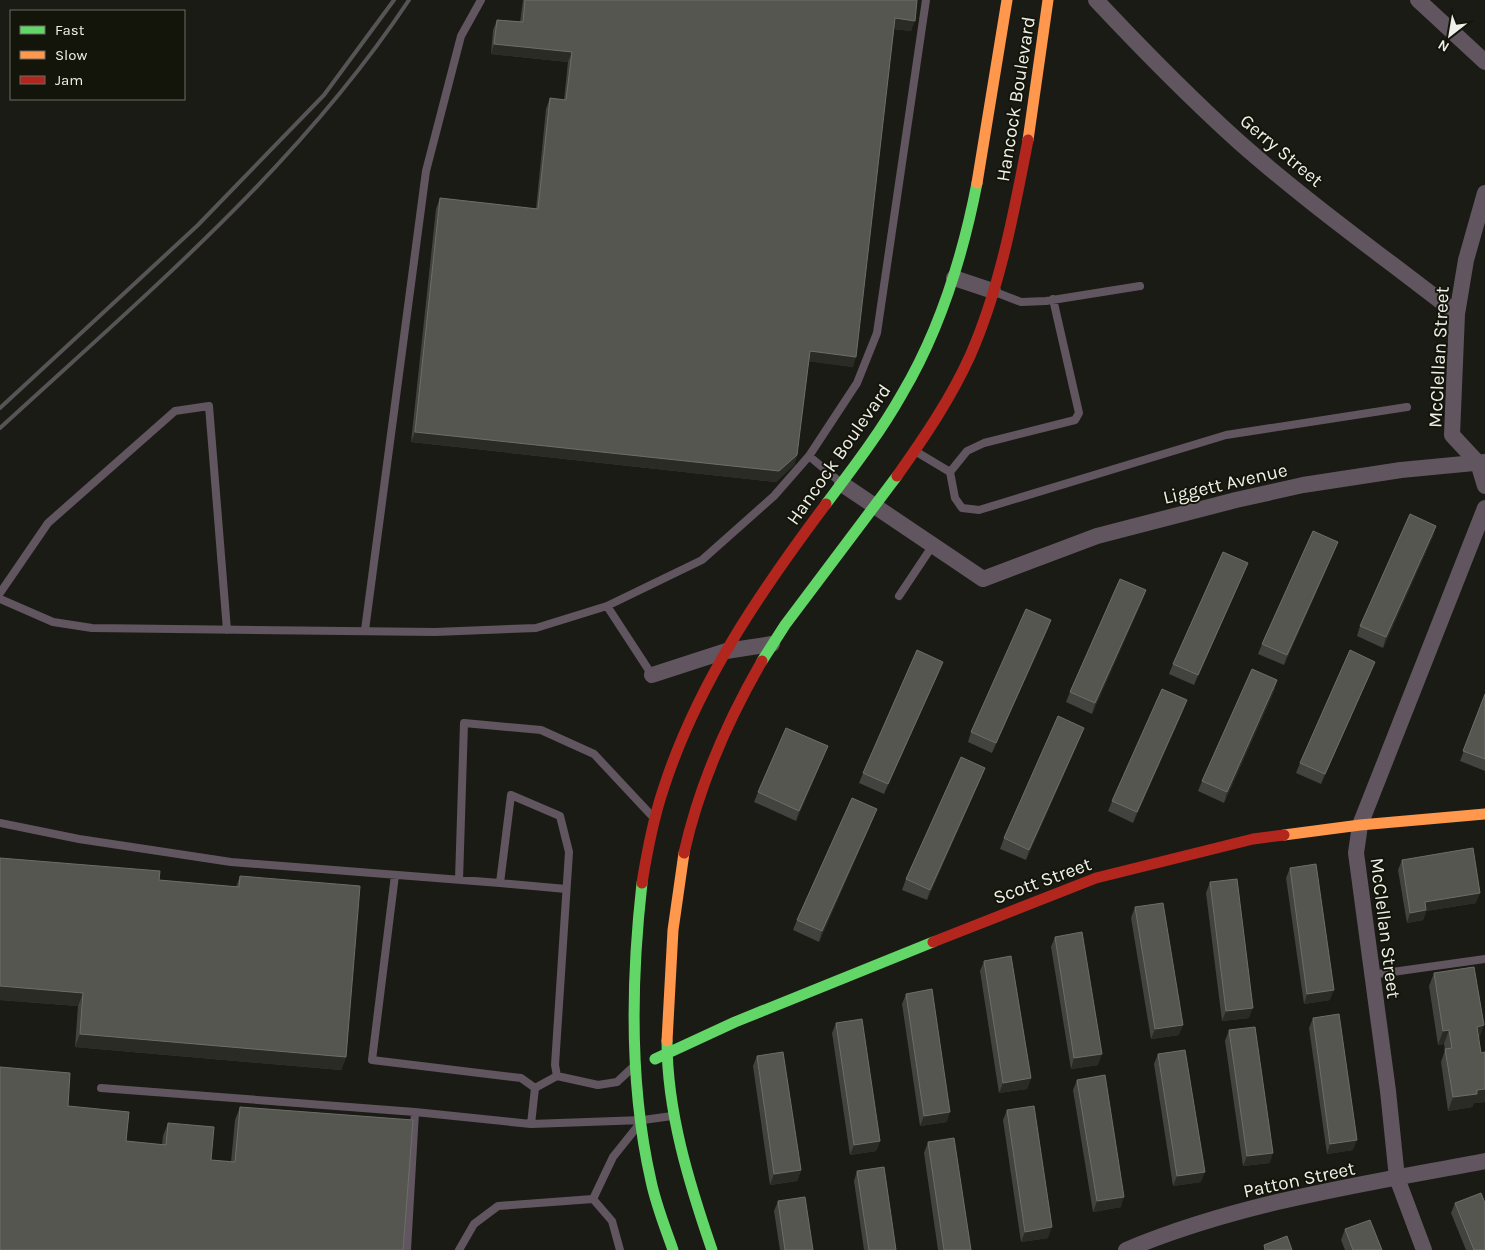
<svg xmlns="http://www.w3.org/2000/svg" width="1485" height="1250" font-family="Karla,sans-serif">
  <rect width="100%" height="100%" fill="#1b1b16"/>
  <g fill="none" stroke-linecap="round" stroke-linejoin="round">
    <!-- lane -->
    <path stroke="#615660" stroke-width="8" d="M 995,292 L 1021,302 L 1046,301 L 1140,286
      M 915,451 L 950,472 L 955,498 L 962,508 L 979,510 L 1226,435 L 1407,407
      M 809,456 L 857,383 L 877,333 L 926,0
      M 950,472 L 967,451 L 984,443 L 1075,420 L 1079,413 L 1053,299
      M 0,593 L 48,523 L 175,411 L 209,406 L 227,630
      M 899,596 L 933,545
      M 0,599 L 53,622 L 92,628 L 435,632 L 536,628 L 607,606 L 702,560 L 774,496 L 809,456 L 840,482
      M 607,606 L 652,675
      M 365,630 L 426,171 L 461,36 L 481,0
      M 0,823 L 79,839 L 231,862 L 500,883 L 511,795 L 560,816 L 569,852 L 555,1065 L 557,1076
      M 395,875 L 372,1060 L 521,1078 L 535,1088
      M 459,880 L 464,723 L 541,730 L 594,754 L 652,816
      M 500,883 L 566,889
      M 1371,975 L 1485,959
      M 101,1088 L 415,1112 L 531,1124 L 643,1120 L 672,1116
      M 531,1124 L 535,1088 L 557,1076 L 598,1085 L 617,1082 L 632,1068
      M 593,1199 L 613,1157 L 637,1127
      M 407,1250 L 415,1112
      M 459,1250 L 474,1224 L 498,1206 L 593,1199 L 612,1221 L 620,1250"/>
    <!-- street -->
    <path stroke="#615660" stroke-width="16" d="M 1096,0 C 1142,49 1189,97 1239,142 C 1308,203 1384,257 1457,314
      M 1418,0 L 1485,62
      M 1485,193 L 1466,260 L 1457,314 L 1452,435 L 1478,463 L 1485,486
      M 954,278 L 993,291
      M 842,484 L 983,579 L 1097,536 L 1236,500 L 1303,485 L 1401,470 L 1485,462
      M 652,675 L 726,651 L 772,644
      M 1126,1250 C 1240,1202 1364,1184 1485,1161
      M 1424,1250 L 1397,1178 L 1388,1091 L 1356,853 L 1360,825 L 1485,508"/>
    <!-- fast -->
    <path stroke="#63d668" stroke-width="11" d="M 826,504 C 853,468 880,433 902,394 C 940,330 963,255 977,183
      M 762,661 L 785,625 L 897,476
      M 642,883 C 631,981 629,1085 651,1181 C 656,1205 665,1227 673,1250
      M 667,1041 C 667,1112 689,1183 712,1250
      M 655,1059 L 735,1022 L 933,942"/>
    <!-- slow -->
    <path stroke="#ff974d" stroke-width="11" d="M 1028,140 L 1048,0
      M 977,183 L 1007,0
      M 1284,835 L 1360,825 L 1485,814
      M 667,1041 L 673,930 L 684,853"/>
    <!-- jam -->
    <path stroke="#b3261e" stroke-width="11" d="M 897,476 C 924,438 951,398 970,356 C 1000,288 1014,212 1028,140
      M 684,853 C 699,786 728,720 762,661
      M 642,883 C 647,852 653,820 663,790 C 697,684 760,592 826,504
      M 933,942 L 1096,878 L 1253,839 L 1284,835"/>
    <!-- rail -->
    <path stroke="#575455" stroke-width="4" d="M 0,408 L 198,225 L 324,95 L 394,0
      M 0,428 C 146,294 299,166 409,0"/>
  </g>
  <!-- wall -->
  <path fill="#42433e" d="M 523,0 L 917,0 L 911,31 L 894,29 L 853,367 L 808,361 L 797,455 L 794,465 L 776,482 L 411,442 L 436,209 L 440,198 L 536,209 L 546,109 L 550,98 L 564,100 L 568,62 L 491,54 L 493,30 L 497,20 L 520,22 Z
    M 1436,526 L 1433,536 L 1383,648 L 1357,636 L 1360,626 Z
    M 1334,552 L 1284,665 L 1258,654 L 1262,644 Z
    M 1244,573 L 1194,685 L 1169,674 L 1173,664 Z
    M 1146,590 L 1142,601 L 1092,714 L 1066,702 L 1070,692 Z
    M 1051,620 L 1047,631 L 992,753 L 968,742 L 971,732 Z
    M 939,672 L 884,794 L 859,783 L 863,773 Z
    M 1371,672 L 1321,784 L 1296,773 L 1300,763 Z
    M 1277,680 L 1274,691 L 1224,803 L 1198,791 L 1202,781 Z
    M 1485,694 L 1485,771 L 1460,761 Z
    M 1183,711 L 1133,823 L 1108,811 L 1112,801 Z
    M 1084,728 L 1080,738 L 1026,860 L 1000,849 L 1004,838 Z
    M 828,746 L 824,756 L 796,821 L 754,802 L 758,792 Z
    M 985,768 L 981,778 L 927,900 L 902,890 L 906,879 Z
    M 873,819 L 819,942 L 793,930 L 797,920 Z
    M 1402,860 L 1476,903 L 1426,911 L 1423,920 L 1407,923 L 1398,870 Z
    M 1290,868 L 1330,1000 L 1304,1004 L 1286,878 Z
    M 240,876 L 346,1057 L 341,1070 L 75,1047 L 78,1006 L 0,1000 L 159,880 L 236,887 Z
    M 1210,882 L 1249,1018 L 1222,1021 L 1206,893 Z
    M 1135,907 L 1179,1035 L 1151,1039 L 1131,918 Z
    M 1055,937 L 1098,1065 L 1071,1069 L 1051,947 Z
    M 984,961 L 1031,1078 L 1027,1089 L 999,1093 L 980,971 Z
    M 1434,973 L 1478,1039 L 1481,1053 L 1485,1052 L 1485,1102 L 1474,1103 L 1472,1107 L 1448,1111 L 1441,1062 L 1445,1050 L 1444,1044 L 1438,1045 L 1429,986 Z
    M 906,994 L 947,1122 L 920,1126 L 902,1004 Z
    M 1313,1018 L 1353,1150 L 1327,1154 L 1309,1028 Z
    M 836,1023 L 880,1141 L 876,1151 L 850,1155 L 832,1033 Z
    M 1229,1030 L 1270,1163 L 1243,1166 L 1225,1041 Z
    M 1158,1054 L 1201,1182 L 1173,1186 L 1154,1064 Z
    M 757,1056 L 801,1170 L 797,1181 L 770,1185 L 753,1066 Z
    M 1077,1080 L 1121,1207 L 1093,1212 L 1073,1090 Z
    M 68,1106 L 126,1141 L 162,1145 L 163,1136 L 168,1123 L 211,1160 L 231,1162 L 235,1120 L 240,1107 L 403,1250 L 0,1250 Z
    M 1007,1110 L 1048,1238 L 1021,1242 L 1003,1120 Z
    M 928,1142 L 971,1250 L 938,1250 L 924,1153 Z
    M 857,1171 L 896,1250 L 864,1250 L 854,1181 Z
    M 778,1201 L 813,1250 L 780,1250 L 774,1211 Z
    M 1455,1203 L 1485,1250 L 1466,1250 L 1451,1213 Z
    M 1345,1229 L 1382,1250 L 1345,1250 L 1341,1240 Z"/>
  <!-- shaded-wall -->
  <path fill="#2b2b26" d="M 895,18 L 915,21 L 911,31 L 892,29 Z
    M 494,44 L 572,52 L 568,62 L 491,54 Z
    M 810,351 L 856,357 L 853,367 L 806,361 Z
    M 415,432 L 797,455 L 794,465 L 776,482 L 411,442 Z
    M 1436,526 L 1433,536 L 1383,648 L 1386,637 Z
    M 1338,542 L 1334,552 L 1284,665 L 1287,655 Z
    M 1248,563 L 1244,573 L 1194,685 L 1198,675 Z
    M 1146,590 L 1142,601 L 1092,714 L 1095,703 Z
    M 1051,620 L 1047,631 L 992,753 L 996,743 Z
    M 943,662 L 939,672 L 884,794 L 888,784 Z
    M 1375,662 L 1371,672 L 1321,784 L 1325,774 Z
    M 1277,680 L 1274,691 L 1224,803 L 1227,792 Z
    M 1187,700 L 1183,711 L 1133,823 L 1137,812 Z
    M 1084,728 L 1080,738 L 1026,860 L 1029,850 Z
    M 828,746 L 824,756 L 796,821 L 799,811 Z
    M 985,768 L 981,778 L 927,900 L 930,890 Z
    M 877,809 L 873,819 L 819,942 L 822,931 Z
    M 1480,893 L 1476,903 L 1426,911 L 1423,920 L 1407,923 L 1410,913 L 1425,902 Z
    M 0,986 L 83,993 L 78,1006 L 0,1000 Z
    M 1334,990 L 1330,1000 L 1304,1004 L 1307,994 Z
    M 1253,1008 L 1249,1018 L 1222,1021 L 1226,1011 Z
    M 1183,1025 L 1179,1035 L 1151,1039 L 1155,1029 Z
    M 1484,1025 L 1479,1039 L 1477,1027 Z
    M 1449,1030 L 1444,1044 L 1438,1045 L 1443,1031 Z
    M 80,1034 L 346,1057 L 341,1070 L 75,1047 Z
    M 1102,1054 L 1098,1065 L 1071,1069 L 1074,1058 Z
    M 1031,1078 L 1027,1089 L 999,1093 L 1003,1083 Z
    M 1485,1089 L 1485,1102 L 1474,1103 L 1472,1107 L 1448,1111 L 1453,1097 L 1477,1090 Z
    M 950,1112 L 947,1122 L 920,1126 L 924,1116 Z
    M 1357,1140 L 1353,1150 L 1327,1154 L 1330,1144 Z
    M 880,1141 L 876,1151 L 850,1155 L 854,1145 Z
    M 1273,1153 L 1270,1163 L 1243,1166 L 1247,1156 Z
    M 801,1170 L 797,1181 L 770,1185 L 774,1174 Z
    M 1205,1172 L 1201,1182 L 1173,1186 L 1177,1176 Z
    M 1124,1197 L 1121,1207 L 1093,1212 L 1097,1201 Z
    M 1052,1227 L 1048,1238 L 1021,1242 L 1025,1232 Z"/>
  <!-- building -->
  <path fill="#555650" stroke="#6d6e68" d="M 525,0 L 917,0 L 915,21 L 895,18 L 856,357 L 810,351 L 797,455 L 779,471 L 415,432 L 440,198 L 538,209 L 550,98 L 566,100 L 572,52 L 494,44 L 497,20 L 523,22 Z
    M 1410,514 L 1436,526 L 1386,637 L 1360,626 Z
    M 1313,531 L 1338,542 L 1287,655 L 1262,644 Z
    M 1223,552 L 1248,563 L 1198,675 L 1173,664 Z
    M 1120,579 L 1146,590 L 1095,703 L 1070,692 Z
    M 1026,609 L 1051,620 L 996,743 L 971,732 Z
    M 917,650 L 943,662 L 888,784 L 863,773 Z
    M 1350,650 L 1375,662 L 1325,774 L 1300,763 Z
    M 1252,669 L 1277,680 L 1227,792 L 1202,781 Z
    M 1162,689 L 1187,700 L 1137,812 L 1112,801 Z
    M 1485,694 L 1485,759 L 1463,751 Z
    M 1058,716 L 1084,728 L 1029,850 L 1004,838 Z
    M 786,728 L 828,746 L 799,811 L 758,792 Z
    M 961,757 L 985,768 L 930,890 L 906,879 Z
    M 852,798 L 877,809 L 822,931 L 797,920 Z
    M 1473,848 L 1480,893 L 1425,902 L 1426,910 L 1410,913 L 1402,860 Z
    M 0,858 L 160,871 L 159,880 L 239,887 L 240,876 L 360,886 L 346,1057 L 80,1034 L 83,993 L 0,986 Z
    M 1316,864 L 1334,990 L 1307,994 L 1290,868 Z
    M 1237,879 L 1253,1008 L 1226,1011 L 1210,882 Z
    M 1163,903 L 1183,1025 L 1155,1029 L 1135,907 Z
    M 1082,932 L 1102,1054 L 1074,1058 L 1055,937 Z
    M 1011,956 L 1031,1078 L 1003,1083 L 984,961 Z
    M 1474,967 L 1484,1025 L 1477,1027 L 1481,1053 L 1485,1052 L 1485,1089 L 1477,1090 L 1477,1094 L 1453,1097 L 1445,1049 L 1452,1048 L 1449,1030 L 1443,1031 L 1434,973 Z
    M 932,989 L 950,1112 L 924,1116 L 906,994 Z
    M 1339,1014 L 1357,1140 L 1330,1144 L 1313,1018 Z
    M 862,1019 L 880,1141 L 854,1145 L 836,1023 Z
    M 1255,1027 L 1273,1153 L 1247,1156 L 1229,1030 Z
    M 1185,1050 L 1205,1172 L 1177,1176 L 1158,1054 Z
    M 783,1052 L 801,1170 L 774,1174 L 757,1056 Z
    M 0,1067 L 70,1073 L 68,1106 L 129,1112 L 126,1141 L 166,1145 L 168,1123 L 214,1127 L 211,1160 L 235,1162 L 240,1107 L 413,1120 L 403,1250 L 0,1250 Z
    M 1105,1075 L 1124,1197 L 1097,1201 L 1077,1080 Z
    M 1034,1106 L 1052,1227 L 1025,1232 L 1007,1110 Z
    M 954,1138 L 971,1250 L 944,1250 L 928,1142 Z
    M 884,1167 L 896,1250 L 869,1250 L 857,1171 Z
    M 1481,1193 L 1485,1203 L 1485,1250 L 1474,1250 L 1455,1203 Z
    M 805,1197 L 813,1250 L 785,1250 L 778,1201 Z
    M 1370,1220 L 1382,1250 L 1353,1250 L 1345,1229 Z
    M 1287,1236 L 1292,1250 L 1265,1250 L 1264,1245 Z"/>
  <g text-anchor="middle" stroke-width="4" stroke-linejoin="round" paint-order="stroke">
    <!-- street labels -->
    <g font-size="19" fill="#eff0e9" stroke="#14150a">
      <text transform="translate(1015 99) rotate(-81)" y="7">Hancock Boulevard</text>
      <text transform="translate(1282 150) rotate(40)" y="7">Gerry Street</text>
      <text transform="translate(1438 357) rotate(-87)" y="7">McClellan Street</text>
      <text transform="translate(838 454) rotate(-55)" y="7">Hancock Boulevard</text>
      <text transform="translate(1225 483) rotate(-13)" y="7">Liggett Avenue</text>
      <text transform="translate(1042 880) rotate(-20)" y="7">Scott Street</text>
      <text transform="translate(1386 928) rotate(83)" y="7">McClellan Street</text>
      <text transform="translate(1299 1179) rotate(-12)" y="7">Patton Street</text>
    </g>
  </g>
  <!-- legend -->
  <rect x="10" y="10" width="175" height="90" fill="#14150a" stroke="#6c6d63"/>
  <rect x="20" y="26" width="25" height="8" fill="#63d668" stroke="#6c6d63"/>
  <text x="55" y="35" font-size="15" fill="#eff0e9">Fast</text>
  <rect x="20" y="51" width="25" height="8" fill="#ff974d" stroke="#6c6d63"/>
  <text x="55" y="60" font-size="15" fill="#eff0e9">Slow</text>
  <rect x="20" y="76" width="25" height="8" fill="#b3261e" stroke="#6c6d63"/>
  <text x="55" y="85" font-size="15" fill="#eff0e9">Jam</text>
  <!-- north arrow -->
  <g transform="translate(1450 35) rotate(211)" stroke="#14150a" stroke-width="4" paint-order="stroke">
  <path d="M0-4L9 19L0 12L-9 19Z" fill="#eff0e9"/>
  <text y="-8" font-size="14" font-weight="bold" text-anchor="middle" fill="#eff0e9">N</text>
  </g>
</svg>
